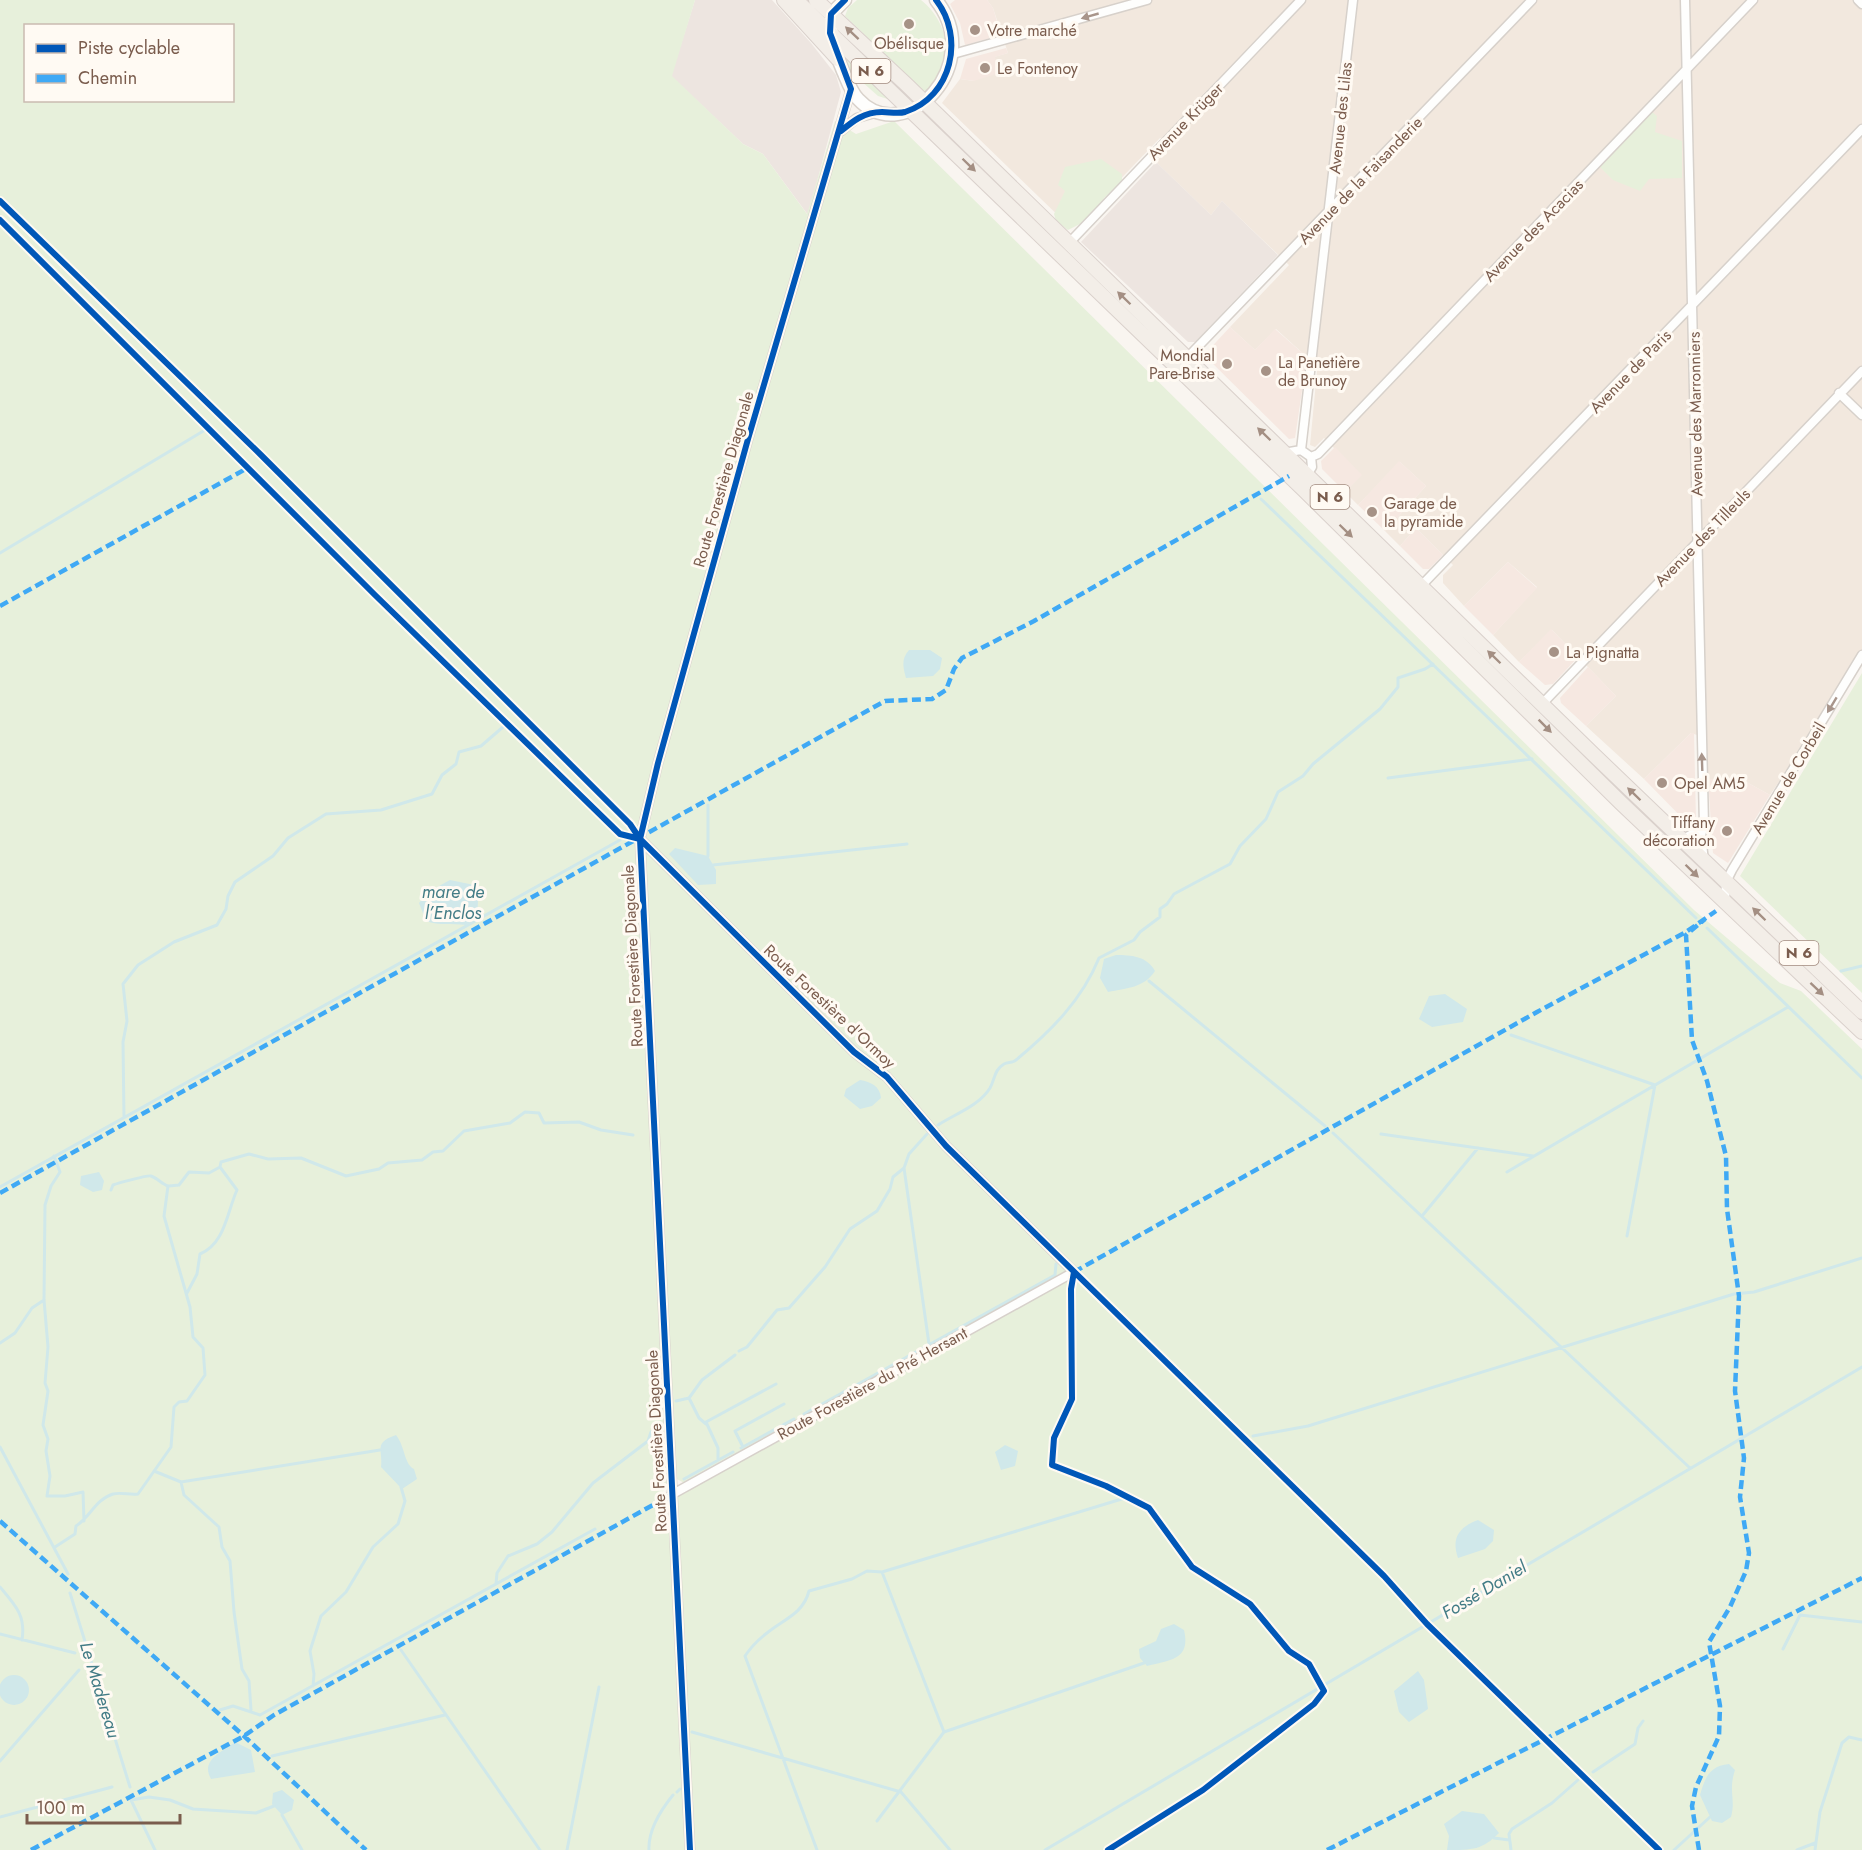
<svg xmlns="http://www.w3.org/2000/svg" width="1862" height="1850" font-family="Jost,sans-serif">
  <rect width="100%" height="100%" fill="#f9f5f0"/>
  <!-- residential -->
  <path fill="#f2e8de" d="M 987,0 L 1862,0 L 1862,658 L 1770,795 L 1741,779 L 1708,779 L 1706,738 L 1691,733 L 1644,779 L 1586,726 L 1616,696 L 1552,630 L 1519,662 L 1493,635 L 1537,587 L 1508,562 L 1464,606 L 1443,583 L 1443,575 L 1453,565 L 1416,528 L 1400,546 L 1385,531 L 1426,486 L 1400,462 L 1358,505 L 1345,492 L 1361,475 L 1324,438 L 1315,447 L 1310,445 L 1318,361 L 1307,357 L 1276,329 L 1255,350 L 1230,327 L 1289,265 L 1222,201 L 1211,215 L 1156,162 L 1171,145 L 1160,138 L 1080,221 L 1070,227 L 942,103 L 960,79 L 974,81 L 994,57 L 1008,53 L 993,8 Z"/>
  <!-- commercial -->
  <path fill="#f6e8e1" d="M 955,0 L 987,0 L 993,8 L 1001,35 L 965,45 L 960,23 L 950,4 Z
    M 1006,48 L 1008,53 L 995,57 L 999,73 L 974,81 L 960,79 L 966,59 Z
    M 1230,327 L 1255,350 L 1275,329 L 1307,357 L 1295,438 L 1289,439 L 1204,355 Z
    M 1335,447 L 1362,475 L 1345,492 L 1322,469 L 1321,461 Z
    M 1399,461 L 1426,486 L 1385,531 L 1358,505 Z
    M 1416,528 L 1443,555 L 1429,569 L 1423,569 L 1400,546 Z
    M 1508,562 L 1537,588 L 1493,635 L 1464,606 Z
    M 1551,629 L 1578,657 L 1553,684 L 1545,685 L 1519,662 Z
    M 1588,667 L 1616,696 L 1586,726 L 1561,703 L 1560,698 Z
    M 1691,733 L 1694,733 L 1696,820 L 1691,827 L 1644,779 Z
    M 1708,779 L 1741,779 L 1770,795 L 1728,863 L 1713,853 Z"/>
  <!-- industrial -->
  <path fill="#ede5e0" d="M 695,0 L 772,0 L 811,43 L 836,75 L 841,92 L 808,215 L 763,154 L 743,144 L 671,76 Z
    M 1156,162 L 1211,215 L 1222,201 L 1278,255 L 1195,342 L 1188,342 L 1081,242 Z"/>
  <!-- green -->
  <path fill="#e7f0db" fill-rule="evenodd" d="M 0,0 L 695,0 L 672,76 L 743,144 L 763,154 L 807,214 L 835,121 L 856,134 L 894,121 L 1694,910 L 1780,983 L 1801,991 L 1862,1049 L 1862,1850 L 0,1850 ZM 26,26 L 232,26 L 232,100 L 26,100 ZM 671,1476 L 690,1486 L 687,1492 L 663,1504 L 661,1496 Z
    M 857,0 L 921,0 C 939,14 952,41 944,65 C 941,73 934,82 929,90 L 923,91 L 845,16 L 848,8 Z
    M 839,47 L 894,101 L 878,96 L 860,80 L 853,80 Z
    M 1652,112 L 1657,116 L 1655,132 L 1682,141 L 1682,178 L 1649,179 L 1640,191 L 1613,180 L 1600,167 Z
    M 1101,159 L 1122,174 L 1122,182 L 1104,198 L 1100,214 L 1068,230 L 1056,221 L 1054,214 L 1065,191 L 1058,185 L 1065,167 Z
    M 1862,673 L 1862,993 L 1740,876 Z"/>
  <!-- water -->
  <path fill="#d0e8ea" d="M 909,650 L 930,650 L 942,658 L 940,669 L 933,676 L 906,678 C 903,667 901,659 909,650 Z
    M 675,848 L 708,856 L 716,870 L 716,884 L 698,885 L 669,854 Z
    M 450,880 L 479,886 L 477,917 L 466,925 C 452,923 439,926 426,921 L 419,903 L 428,892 Z
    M 1116,955 C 1131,955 1147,956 1155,971 C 1144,988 1127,988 1108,992 L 1100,978 L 1104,959 Z
    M 1445,994 L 1467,1009 L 1463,1022 L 1432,1027 L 1419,1019 L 1429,996 Z
    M 860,1080 C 871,1082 880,1086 881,1098 L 872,1106 L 860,1109 L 844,1096 L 846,1089 Z
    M 99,1172 L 104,1181 L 102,1190 L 93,1192 L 80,1185 L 81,1176 Z
    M 396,1435 C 405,1446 404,1464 414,1469 L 417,1479 L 402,1489 L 381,1467 C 383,1449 373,1443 396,1435 Z
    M 1005,1445 L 1018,1451 L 1015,1466 L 1001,1470 L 995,1452 Z
    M 1478,1520 L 1494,1530 L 1493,1541 L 1485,1549 L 1458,1558 C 1451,1538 1459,1527 1478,1520 Z
    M 1174,1624 L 1184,1630 C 1191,1660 1170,1660 1147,1666 L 1140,1658 L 1139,1649 L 1156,1641 L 1161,1629 Z
    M 1418,1671 L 1424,1680 L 1428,1709 L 1409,1722 L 1399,1712 L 1394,1691 Z
    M-1 1690a15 15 0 1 1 30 0a15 15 0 1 1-30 0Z
    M 235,1742 L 251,1750 L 255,1772 L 211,1779 C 200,1760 222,1752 235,1742 Z
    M 1729,1764 L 1735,1770 C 1728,1791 1736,1799 1731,1817 L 1722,1823 L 1712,1821 L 1700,1795 C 1705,1778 1709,1766 1729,1764 Z
    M 282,1790 L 294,1800 L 292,1810 L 282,1815 L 272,1804 L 273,1793 Z
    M 1462,1811 L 1484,1814 L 1499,1833 C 1482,1850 1473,1850 1447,1850 L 1449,1836 L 1444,1824 Z"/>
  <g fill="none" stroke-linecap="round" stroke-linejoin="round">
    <!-- stream -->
    <path stroke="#d0e8ea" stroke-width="3" d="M 1261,499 L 1696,918
      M 0,553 L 205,430
      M 1388,778 L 1532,759
      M 708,856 L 708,805
      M 713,865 L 907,844
      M 1707,928 L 1862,1078
      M 1841,971 L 1862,966
      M 1149,981 L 1325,1126
      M 1511,1035 L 1655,1085 L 1627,1236
      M 124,1117 L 123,1042 L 127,1021 L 123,984 L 138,965 L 174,942 L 217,925 L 226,909 L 228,896 L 235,882 L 273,856 L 288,838 L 326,814 L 381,810 L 432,794 L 442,775 L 456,764 L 459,752 L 481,746 L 503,727
      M 938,1125 C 955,1114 979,1106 990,1088 C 995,1079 994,1070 1004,1064 C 1008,1062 1013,1063 1016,1060 C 1051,1031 1082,1000 1099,958 L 1134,940 L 1140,932 L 1160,917 L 1160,909 L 1167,904 L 1174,894 L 1230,864 L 1240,846 L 1266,819 L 1278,792 L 1303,776 L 1313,764 L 1380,709 L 1398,687 L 1398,678 L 1425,669 L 1433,664
      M 1333,1133 L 1690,1468
      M 1381,1134 L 1533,1156
      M 54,1156 L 60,1172 L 51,1186 L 45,1205 L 44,1300 L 48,1347 L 45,1383 L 48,1391 L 43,1425 L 48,1439 L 46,1451 L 50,1476 L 47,1496 L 65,1496 L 83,1492 L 84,1521
      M 904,1168 L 929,1344
      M 1507,1172 L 1788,1007
      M 169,1186 L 179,1185 L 189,1172 L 209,1173 L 220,1167 L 221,1162 L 249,1154 L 268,1159 L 301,1158 L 346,1176 L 379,1169 L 388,1163 L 422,1160 L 433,1152 L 443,1151 L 464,1131 L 510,1123 L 525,1112 L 539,1113 L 544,1123 L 579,1122 L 601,1130 L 633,1135
      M 0,1187 L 620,840
      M 1422,1216 L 1478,1148
      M 187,1293 L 197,1274 L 200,1254 C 225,1244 227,1212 237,1190 L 220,1167
      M 0,1343 L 15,1333 L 32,1308 L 44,1300
      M 739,1351 L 747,1347 L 777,1310 L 789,1308 L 825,1267 L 850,1229 L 877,1211 L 890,1189 L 893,1177 L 904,1168 L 909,1154 L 927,1134
      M 689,1398 L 699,1418 L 706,1424
      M 676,1401 L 689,1398 L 702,1380 L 735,1355
      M 804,1414 L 1055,1275 L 1056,1264
      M 1253,1436 L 1308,1426 L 1734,1294 L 1754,1292 L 1862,1258
      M 0,1447 L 68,1574
      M 743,1447 L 735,1431 L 784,1404
      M 741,1448 L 794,1419
      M 718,1460 L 718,1448 L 706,1422 L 776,1384
      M 154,1471 L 181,1482 L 380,1450
      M 684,1479 L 733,1452
      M 181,1482 L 184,1495 L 219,1527 L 222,1547 L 230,1561 L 234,1612 L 242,1669 L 249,1681 L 251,1710
      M 55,1547 L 75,1534 L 76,1526 C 90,1517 96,1499 113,1494 C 121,1492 129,1495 138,1494 L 171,1447 L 174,1407 L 179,1402 L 187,1401 L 205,1375 L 203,1348 L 193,1337 L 190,1307 L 164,1216 L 168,1186 C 162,1184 157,1178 151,1176 C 148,1175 118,1183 113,1185 L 111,1190
      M 496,1584 L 497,1573 L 508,1556 L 537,1544 L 552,1532 L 593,1483 L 648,1441 L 651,1432 L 660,1423
      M 0,1587 C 15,1605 26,1615 22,1640
      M 70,1593 L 130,1787
      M 0,1634 L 75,1653
      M 1783,1649 L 1800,1615 L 1862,1622
      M 401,1650 L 540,1850
      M 313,1686 L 314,1674 L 310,1651 L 321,1616 L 346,1592 L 373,1547 L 398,1524 L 405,1501 L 401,1487
      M 220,1710 L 233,1706 L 260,1715 L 595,1529
      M 692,1732 L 901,1792 L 950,1850
      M 944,1732 L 882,1572 L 1125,1498
      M 272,1756 L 445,1715
      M 0,1761 L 79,1670
      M 1593,1772 L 1635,1744 L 1638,1728 L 1643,1721
      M 677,1792 L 680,1789
      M 282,1815 L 302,1850
      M 0,1817 L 112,1787
      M 877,1821 L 944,1732 L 1144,1663
      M 1494,1838 L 1509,1840
      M 155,1850 L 131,1800 L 149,1797 L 170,1800 L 193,1809 L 256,1813 L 274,1806
      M 567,1850 L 599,1687
      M 649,1850 C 648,1830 660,1811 673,1795
      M 817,1850 L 745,1656 C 751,1647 759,1639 767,1633 C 784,1619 803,1614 809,1591 L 852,1579 L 867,1571 L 882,1572
      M 1045,1850 L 1862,1367
      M 1511,1850 L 1509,1834 L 1512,1829 L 1552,1803 L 1578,1780
      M 1674,1850 L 1710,1817
      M 1797,1850 L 1815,1843
      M 1815,1850 L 1820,1812 L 1842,1743 L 1849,1737 L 1862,1740"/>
    <!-- street casing -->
    <g stroke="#d7d1cb" stroke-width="11">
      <path id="street" d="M 1685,0 L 1704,825 L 1701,835 L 1704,861
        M 1858,0 L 1862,4
        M 953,54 L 1147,0
        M 841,131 L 857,118 L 878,112
        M 1069,243 L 1301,0
        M 1186,359 L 1532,0
        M 1839,393 L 1862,415
        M 1301,450 L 1353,0
        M 1284,453 L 1301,450 L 1311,457 L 1312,467 L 1307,475
        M 1311,457 L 1318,454 L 1753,0
        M 1421,586 L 1862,129
        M 1542,704 L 1862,371
        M 640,839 L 854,1052 L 887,1077 L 946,1146 L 1074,1272 L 671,1495
        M 1663,840 L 1676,843 L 1703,828
        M 1725,901 L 1726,882 L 1732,870 L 1862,655
        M 690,1850 L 640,839 L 658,763 L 748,439 L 851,89"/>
    </g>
    <!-- secondary casing -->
    <g stroke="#d9d2cb" stroke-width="15">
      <path id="secondary" d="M 845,0 L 831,14 C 830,35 835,52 843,71 C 847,80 851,92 858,99 C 905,150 987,64 936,0"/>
    </g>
    <!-- primary casing -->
    <g stroke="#dad1cc" stroke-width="16">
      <path id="primary" d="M 784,0 L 838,59
        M 796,0 L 1304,490 L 1621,803 L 1862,1032
        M 816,0 L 907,85 L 1593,754 L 1862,1012"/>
    </g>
    <!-- street -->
    <use href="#street" stroke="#fefefd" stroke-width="8"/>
    <!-- secondary -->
    <use href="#secondary" stroke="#fefefd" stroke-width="12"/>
    <!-- primary -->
    <use href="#primary" stroke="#f3eee8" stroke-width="14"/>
    <!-- quiet -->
    <path stroke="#3fa9f5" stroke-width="4.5" stroke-dasharray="9 4.5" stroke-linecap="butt" d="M 0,606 L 251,466
      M 0,1193 L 885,701 L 932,699 L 946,690 L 954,669 L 962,658 L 1034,621 L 1289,476
      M 1074,1272 L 1537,1012 L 1686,932 L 1716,911
      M 0,1521 L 244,1736 L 366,1850
      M 31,1850 L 244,1736 L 274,1715 L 671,1495
      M 1327,1850 L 1862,1578
      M 1699,1850 L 1692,1806 L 1696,1787 L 1719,1736 L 1720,1706 L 1709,1642 L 1730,1607 L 1746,1571 L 1749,1553 L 1740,1497 L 1744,1458 L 1735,1391 L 1739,1296 L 1727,1209 L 1726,1156 L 1707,1081 L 1692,1040 L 1686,935 L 1705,919"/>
    <!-- cycleway casing -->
    <g stroke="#fffaf3" stroke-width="10">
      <path id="cycleway" d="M 841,131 C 853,121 864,112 882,112 C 889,112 898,114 905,112 C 952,97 965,37 936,0
        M 0,201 L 261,455 L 630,824 L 640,839 L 854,1052 L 887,1077 L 946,1146 L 1384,1576 L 1427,1624 L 1659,1850
        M 0,220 L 375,595 L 620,834 L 640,839
        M 1074,1272 L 1071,1289 L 1072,1399 L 1054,1438 L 1052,1465 L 1106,1486 L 1149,1508 L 1192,1567 L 1250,1604 L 1289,1651 L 1309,1664 L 1324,1691 L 1314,1704 L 1203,1790 L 1108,1850
        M 690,1850 L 640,839 L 658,763 L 748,439 L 851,89 L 830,33 L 831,14 L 845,0"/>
    </g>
    <!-- cycleway -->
    <use href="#cycleway" stroke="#0057b8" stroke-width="6"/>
  </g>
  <!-- one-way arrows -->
  <defs><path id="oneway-solid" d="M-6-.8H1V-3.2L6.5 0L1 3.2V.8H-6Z" transform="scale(1.5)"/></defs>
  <g fill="#a8958b">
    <use href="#oneway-solid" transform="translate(1090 16) rotate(164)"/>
    <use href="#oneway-solid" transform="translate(1832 705) rotate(121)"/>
    <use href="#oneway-solid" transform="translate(1702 762) rotate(-92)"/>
  </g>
  <g fill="#a48f83">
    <use href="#oneway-solid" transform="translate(852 33) rotate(-137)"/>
    <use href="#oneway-solid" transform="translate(969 165) rotate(44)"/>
    <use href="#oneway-solid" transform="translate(1124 298) rotate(-136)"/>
    <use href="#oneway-solid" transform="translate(1264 434) rotate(-136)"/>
    <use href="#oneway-solid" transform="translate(1346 531) rotate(44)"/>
    <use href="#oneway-solid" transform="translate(1494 657) rotate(-136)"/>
    <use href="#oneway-solid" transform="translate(1545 726) rotate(45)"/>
    <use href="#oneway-solid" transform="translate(1634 794) rotate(-136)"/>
    <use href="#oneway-solid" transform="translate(1692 871) rotate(44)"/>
    <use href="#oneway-solid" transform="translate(1759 914) rotate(-136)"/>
    <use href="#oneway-solid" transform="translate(1817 989) rotate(43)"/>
  </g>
  <!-- markers -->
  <g fill="#a69286" stroke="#fffaf3" stroke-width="2">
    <circle cx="909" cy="24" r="6"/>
    <circle cx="975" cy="30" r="6"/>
    <circle cx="985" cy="68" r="6"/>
    <circle cx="1227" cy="364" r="6"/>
    <circle cx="1266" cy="371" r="6"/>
    <circle cx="1372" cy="512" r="6"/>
    <circle cx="1554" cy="652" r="6"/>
    <circle cx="1662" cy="783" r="6"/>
    <circle cx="1727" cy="831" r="6"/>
  </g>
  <g text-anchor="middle" stroke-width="6" stroke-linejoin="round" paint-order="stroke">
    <!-- shield labels -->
    <g fill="#fffaf3" stroke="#a28b7f" stroke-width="1.5">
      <rect x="851.5" y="59" width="39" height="24" rx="4.5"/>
      <rect x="1310.5" y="485" width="39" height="24" rx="4.5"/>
      <rect x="1779.5" y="941" width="39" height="24" rx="4.5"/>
    </g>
    <g font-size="15" font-weight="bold" fill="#7a5c4d">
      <text x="871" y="76">N 6</text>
      <text x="1330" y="502">N 6</text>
      <text x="1799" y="958">N 6</text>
    </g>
    <!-- poi labels -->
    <g font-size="16" fill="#7a5c4d" stroke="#fffaf3" text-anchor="start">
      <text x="987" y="36">Votre marché</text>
      <text x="909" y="49" text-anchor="middle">Obélisque</text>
      <text x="997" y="74">Le Fontenoy</text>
      <text x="1215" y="361" text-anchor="end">Mondial<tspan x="1215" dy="18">Pare-Brise</tspan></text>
      <text x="1278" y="368">La Panetière<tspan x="1278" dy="18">de Brunoy</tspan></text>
      <text x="1384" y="509">Garage de<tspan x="1384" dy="18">la pyramide</tspan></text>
      <text x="1566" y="658">La Pignatta</text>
      <text x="1674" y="789">Opel AM5</text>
      <text x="1715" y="828" text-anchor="end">Tiffany<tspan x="1715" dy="18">décoration</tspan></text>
    </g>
    <!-- street labels -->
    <g font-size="16" fill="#7a5c4d" stroke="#fffaf3">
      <text transform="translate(1340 118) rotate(-84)" y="6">Avenue des Lilas</text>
      <text transform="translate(1185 121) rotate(-46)" y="6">Avenue Krüger</text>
      <text transform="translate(1360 180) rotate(-46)" y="6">Avenue de la Faisanderie</text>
      <text transform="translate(1533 230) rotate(-46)" y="6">Avenue des Acacias</text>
      <text transform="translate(1630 371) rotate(-46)" y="6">Avenue de Paris</text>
      <text transform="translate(1695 414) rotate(-91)" y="6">Avenue des Marronniers</text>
      <text transform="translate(723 479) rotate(-74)" y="6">Route Forestière Diagonale</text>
      <text transform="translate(1702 537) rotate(-46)" y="6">Avenue des Tilleuls</text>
      <text transform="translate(1788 778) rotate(-59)" y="6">Avenue de Corbeil</text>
      <text transform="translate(632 956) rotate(-93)" y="6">Route Forestière Diagonale</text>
      <text transform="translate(830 1006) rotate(43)" y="6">Route Forestière d'Ormoy</text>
      <text transform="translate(872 1383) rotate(-29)" y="6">Route Forestière du Pré Hersant</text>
      <text transform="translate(656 1441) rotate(-93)" y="6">Route Forestière Diagonale</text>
    </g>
    <!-- water labels -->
    <g font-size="18" font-style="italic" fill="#437c86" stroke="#fffaf3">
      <text x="453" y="898">mare de<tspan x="453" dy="21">l’Enclos</tspan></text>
      <text transform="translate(1484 1590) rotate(-31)" y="6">Fossé Daniel</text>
      <text transform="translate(100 1690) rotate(73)" y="6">Le Madereau</text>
    </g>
  </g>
  <!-- legend -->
  <rect x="24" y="24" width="210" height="78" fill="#fffaf3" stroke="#cabbb1" stroke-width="1.5"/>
  <rect x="36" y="44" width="30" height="9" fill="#0057b8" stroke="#cabbb1" stroke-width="1.5"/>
  <text x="78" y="54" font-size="18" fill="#7a5c4d">Piste cyclable</text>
  <rect x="36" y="74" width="30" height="9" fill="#3fa9f5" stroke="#cabbb1" stroke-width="1.5"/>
  <text x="78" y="84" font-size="18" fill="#7a5c4d">Chemin</text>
  <!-- scale -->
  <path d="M27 1814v9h153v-9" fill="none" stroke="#7a5c4d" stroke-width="3"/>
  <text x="36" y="1814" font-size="18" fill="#7a5c4d" stroke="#fffaf3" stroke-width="4.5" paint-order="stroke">100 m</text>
</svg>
